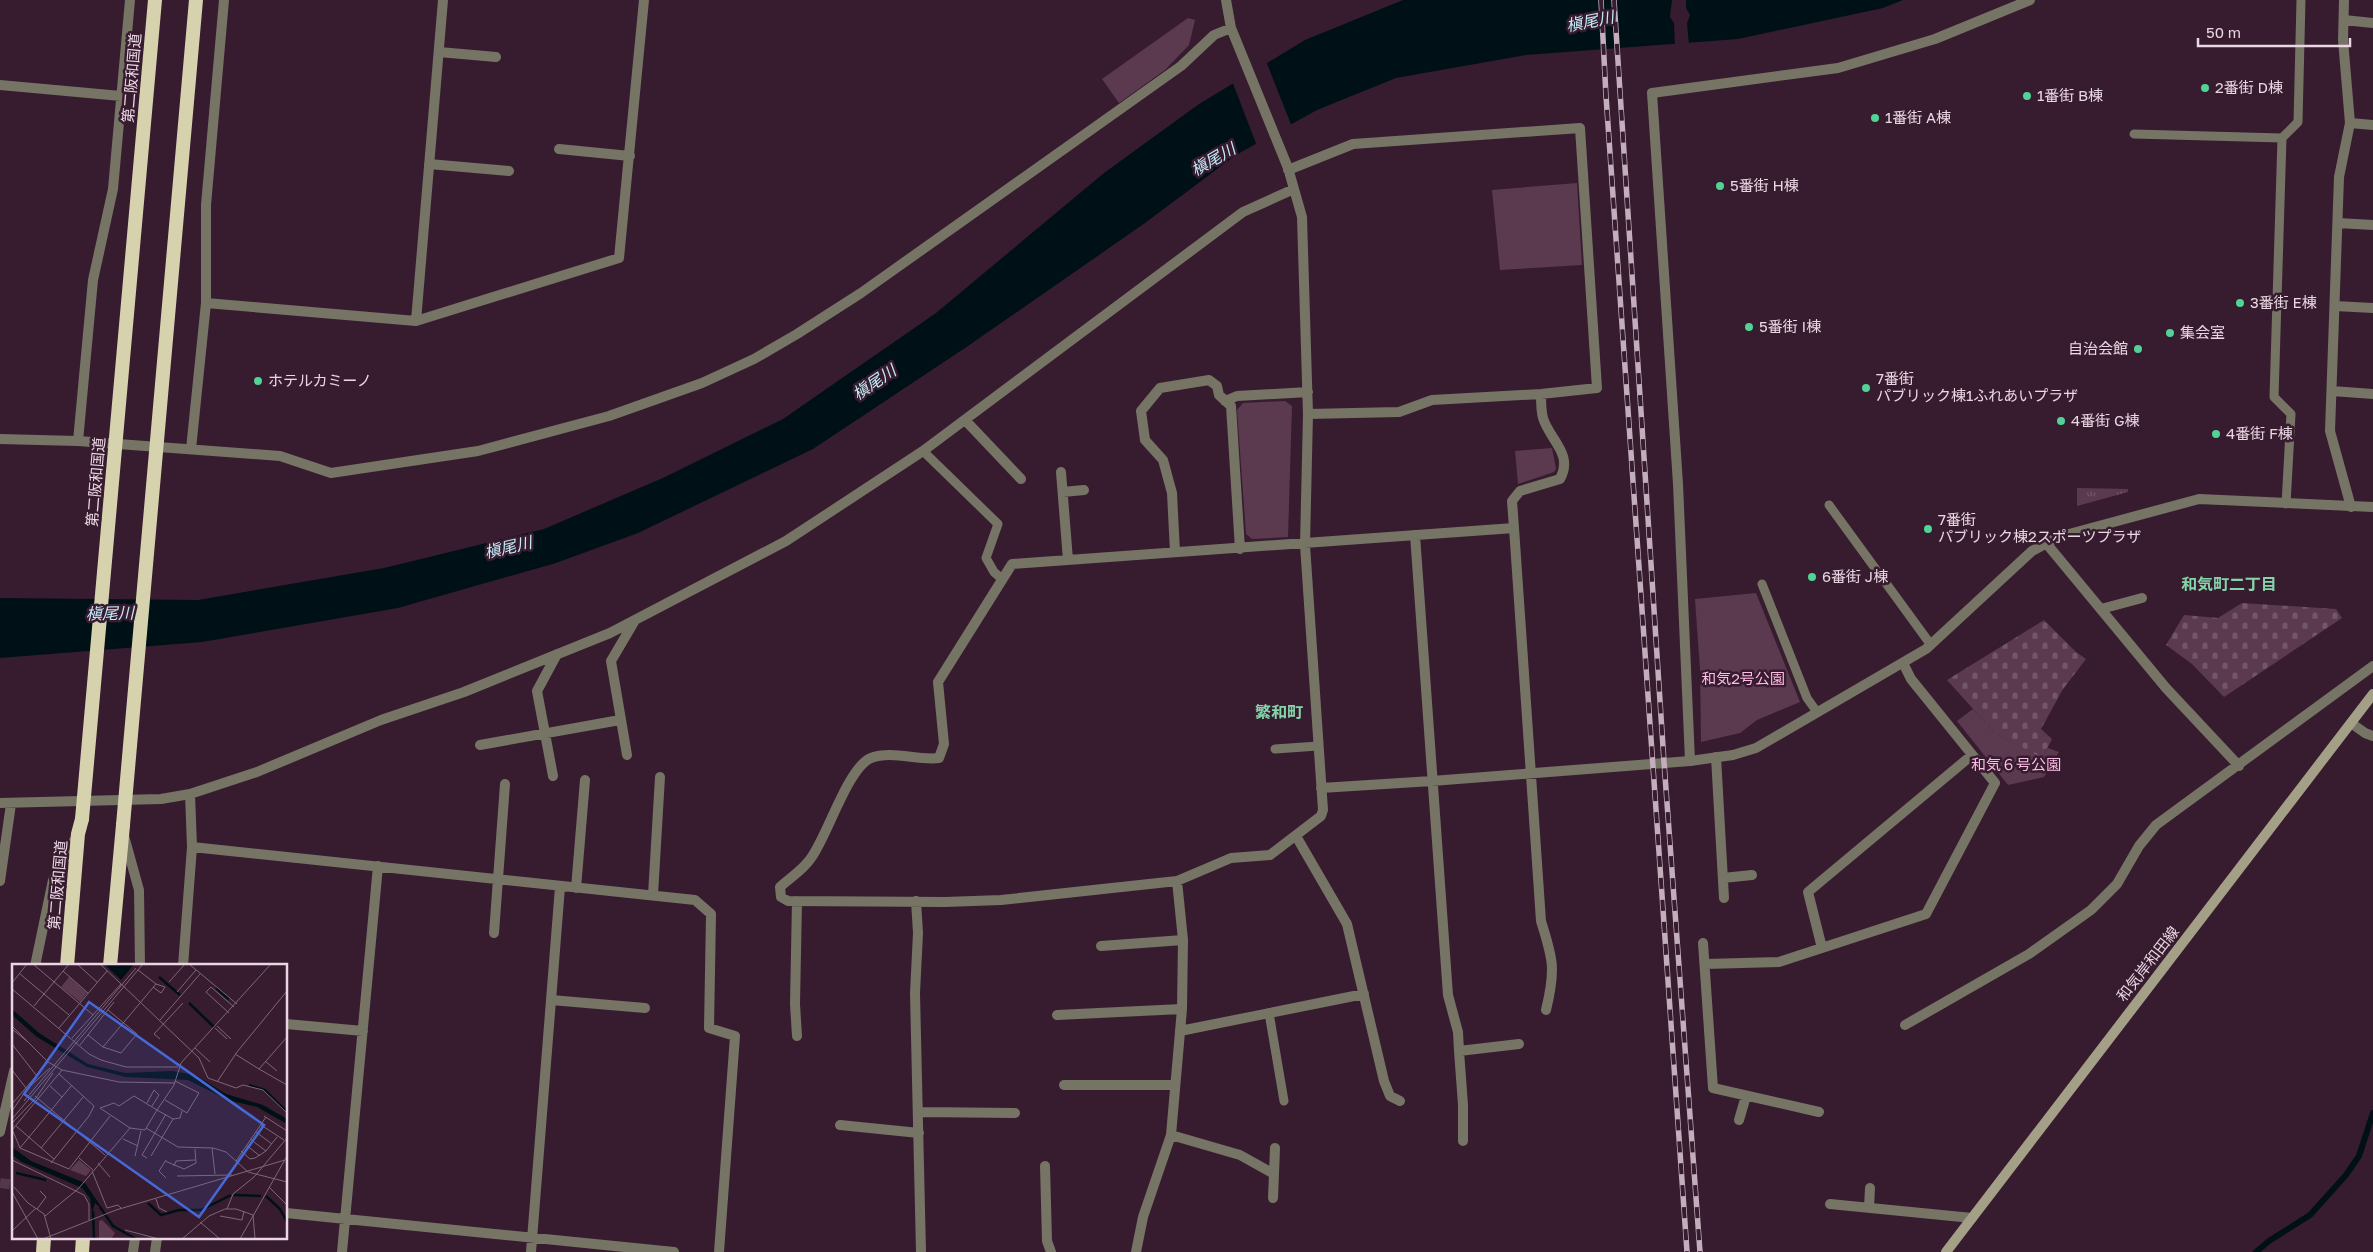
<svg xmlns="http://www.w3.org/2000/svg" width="2373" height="1252" font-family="'Golos Text','Noto Sans JP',sans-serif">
  <defs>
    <pattern id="grass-tufts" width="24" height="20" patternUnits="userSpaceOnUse" patternTransform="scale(1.25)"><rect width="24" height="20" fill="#5b3a50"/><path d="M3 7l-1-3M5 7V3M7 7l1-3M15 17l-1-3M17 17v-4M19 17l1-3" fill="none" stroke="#735669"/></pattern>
    <pattern id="cemetery-stones" width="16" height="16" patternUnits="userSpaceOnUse" patternTransform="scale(1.25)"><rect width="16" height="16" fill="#5b3a50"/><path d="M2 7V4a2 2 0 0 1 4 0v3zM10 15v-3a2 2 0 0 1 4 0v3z" fill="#735669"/></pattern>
  </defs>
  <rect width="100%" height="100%" fill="#371c2f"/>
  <!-- grass -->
  <path fill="url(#grass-tufts)" d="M 2077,488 L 2128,489 L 2128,492 L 2077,506 Z"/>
  <!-- cemetery -->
  <path fill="url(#cemetery-stones)" d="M 2242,603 L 2336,609 L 2342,618 L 2224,697 L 2192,664 L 2166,645 L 2184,615 L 2218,618 Z
    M 2044,620 L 2076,652 L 2086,659 L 2063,689 L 2041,729 L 2052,739 L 2042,759 L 1994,732 L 1947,680 Z"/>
  <!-- park -->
  <path fill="#5b3a50" d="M 1188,18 L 1195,20 L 1189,45 L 1165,70 L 1119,103 L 1102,79 Z
    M 1577,183 L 1582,265 L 1500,270 L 1492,190 Z
    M 1285,401 L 1292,406 L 1288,537 L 1252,539 L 1246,534 L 1237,410 L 1243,403 Z
    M 1552,448 L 1556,469 L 1554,472 L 1518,484 L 1515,451 Z
    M 1756,593 L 1800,702 L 1757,720 L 1740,733 L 1701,742 L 1700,669 L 1695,599 Z
    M 1973,709 L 1994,732 L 2042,758 L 2048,748 L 2059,752 L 2044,777 L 2008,785 L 1957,721 Z"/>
  <!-- water -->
  <path fill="#001017" d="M 1403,0 L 1903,0 L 1883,8 L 1738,39 L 1526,55 L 1396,78 L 1317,110 L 1236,155 L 1145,223 L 968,346 L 813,449 L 638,533 L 556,563 L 398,608 L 202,642 L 0,658 L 0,598 L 198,600 L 384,568 L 544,529 L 665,477 L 783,419 L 936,313 L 1104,173 L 1199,104 L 1305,40 Z"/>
  <!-- pier -->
  <path fill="#371c2f" d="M 1672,0 L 1686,0 L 1686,8 L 1690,15 L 1687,23 L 1689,45 L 1675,46 L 1674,23 L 1670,17 Z
    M 1266,61 L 1292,127 L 1257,146 L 1232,81 Z"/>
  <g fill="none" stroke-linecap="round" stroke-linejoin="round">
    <!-- stream -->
    <path stroke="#001017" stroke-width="6" d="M 2256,1252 L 2269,1241 L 2310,1215 L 2346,1175 L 2359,1156 L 2373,1113"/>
    <!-- minor-tunnel -->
    <path stroke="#52384a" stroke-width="10" stroke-dasharray="10 5" stroke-linecap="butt" d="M 0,1183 L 14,1185"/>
    <!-- service -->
    <path stroke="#767465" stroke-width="9" d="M 2134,134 L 2282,138
      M 923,451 L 998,524 L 986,558 L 994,572 L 1002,579
      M 2286,504 L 2291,414 L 2274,397 L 2282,138 L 2298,122 L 2301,0
      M 1829,505 L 1931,645
      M 1762,584 L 1807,698 L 1817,712
      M 1275,749 L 1318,746
      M 1269,1013 L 1284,1101"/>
    <!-- pedestrian -->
    <path stroke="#767465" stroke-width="10" d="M 1690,761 L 1678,484 L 1652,93 L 1838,68 L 1935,39 L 2030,0"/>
    <!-- minor -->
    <path stroke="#767465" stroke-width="10" d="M 1226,0 L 1231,28 L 1288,168 L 1302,217 L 1308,414 L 1305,545 L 1323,810 L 1321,816 L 1270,855 L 1231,858 L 1177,881 L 1001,900 L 945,902 L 788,901 L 781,897 L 780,887 C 790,878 804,869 811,858 C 827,837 848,767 871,758 C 892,750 918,761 939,758 L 944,744 L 938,682 L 1012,564 L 1514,528 L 1512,501 L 1520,491 L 1560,479 C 1574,454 1549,439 1543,418 C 1541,411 1541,401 1541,394
      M 2344,0 L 2343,40 L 2350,123 L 2339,177 L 2330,431 L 2351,507
      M 2344,20 L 2373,23
      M 439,52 L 496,57
      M 0,85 L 121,96
      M 2350,123 L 2373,125
      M 559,149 L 630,156
      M 429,164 L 509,171
      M 1288,170 L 1353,144 L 1580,128 L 1597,388 L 1541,394 L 1432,400 L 1399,412 L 1308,414
      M 2338,223 L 2373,225
      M 206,303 L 416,321 L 619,258 L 644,0
      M 2335,306 L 2373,308
      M 416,321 L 443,0
      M 2332,391 L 2373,394
      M 1225,401 L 1237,396 L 1308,392
      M 965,420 L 1021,479
      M 0,439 L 78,441 L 280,456 L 331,473 L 478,451 L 609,416 L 702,383 L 754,359 L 797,334 L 861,293 L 1181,66 L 1214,35 L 1231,28
      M 78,441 L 93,280 L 113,189 L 130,0
      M 191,449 L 206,303 L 206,205 L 224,0
      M 1061,472 L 1068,560
      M 1063,492 L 1084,490
      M 1514,528 L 1541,921 C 1553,959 1556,969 1546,1010
      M 1415,535 L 1448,995 L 1458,1032 L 1459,1051 L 1519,1044
      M 2046,543 L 2166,688 L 2239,766
      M 1175,552 L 1172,493 L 1163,460 L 1145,440 L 1141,411 L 1160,388 L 1209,380 L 1217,386 L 1219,395 L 1231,406 L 1240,549
      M 2101,609 L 2142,598
      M 2351,723 L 2365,733 L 2373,736
      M 480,745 L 620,720
      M 627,755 L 611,661 L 634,622
      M 1716,757 L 1724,898
      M 553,776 L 537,691 L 557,654
      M 1321,788 L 1432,781 L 1690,761
      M 0,803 L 161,799 L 190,794 L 257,772 L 381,720 L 464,692 L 610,633 L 786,541 L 923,451 L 1243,212 L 1294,189
      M 124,836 L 139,890 L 140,966
      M 1296,836 L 1347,924 L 1384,1081 L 1390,1096 L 1400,1101
      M 192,847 L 695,900 L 711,914 L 709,1028 L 735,1036 L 719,1252
      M 1723,878 L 1752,875
      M 0,881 L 11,804
      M 576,888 L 585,780
      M 653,895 L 660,777
      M 797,901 L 795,1004 L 797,1036
      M 916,901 L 918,933 L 915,993 L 921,1252
      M 494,933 L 505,784
      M 1703,943 L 1713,1088 L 1819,1112
      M 1101,946 L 1183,940
      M 1822,948 L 1808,892 L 1972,755
      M 1705,964 L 1779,962 L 1926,914 L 1995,783 L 1911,679 L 1903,663
      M 35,966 L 53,880 L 76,837
      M 183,966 L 192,847 L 190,794
      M 551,1000 L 645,1008
      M 1057,1015 L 1182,1009
      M 286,1024 L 363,1031
      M 1905,1025 L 2029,954 L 2091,910 L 2117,884 L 2139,846 L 2156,825 L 2373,666
      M 1180,1031 L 1364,994
      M 1459,1051 L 1463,1105 L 1463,1141
      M 1064,1085 L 1174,1085
      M 919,1112 L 1015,1113
      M 1739,1120 L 1746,1096
      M 840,1125 L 919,1133
      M 0,1132 L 14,1071
      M 1171,1135 L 1240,1155 L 1274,1174 L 1273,1198
      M 1045,1166 L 1047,1241 L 1051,1252
      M 1274,1174 L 1275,1148
      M 1830,1204 L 1972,1218
      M 1869,1208 L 1870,1188
      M 286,1213 L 674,1252
      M 133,1252 L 135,1238
      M 155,1252 L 157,1238
      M 342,1252 L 378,866
      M 531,1252 L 560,887
      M 1136,1252 L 1143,1217 L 1171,1135 L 1182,1009 L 1183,940 L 1177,881"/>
    <!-- tertiary -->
    <path stroke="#767465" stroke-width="10" d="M 1690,761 L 1733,755 L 1756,748 L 1926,649 L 2032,551 L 2058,537 L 2199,499 L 2373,507"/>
    <!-- secondary -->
    <path stroke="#a4a087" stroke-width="10" d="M 1946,1252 L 2373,694"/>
    <!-- trunk -->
    <path stroke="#d7d2ae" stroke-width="14" d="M 67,966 L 78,834 L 82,819
      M 110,966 L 123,825
      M 43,1252 L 44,1238
      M 82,1252 L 83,1238"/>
    <!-- rail casing -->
    <g stroke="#c3aebc" stroke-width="5.5">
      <path id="rail" d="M 1601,0 L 1606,96 L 1687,1252
        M 1614,0 L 1664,762 L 1700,1252"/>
    </g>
    <!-- rail -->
    <use href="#rail" stroke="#371c2f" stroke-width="4" stroke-dasharray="11" stroke-linecap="butt"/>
    <!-- trunk-bridge -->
    <path stroke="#d7d2ae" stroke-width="14" d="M 82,819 L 155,0
      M 123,825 L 196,0"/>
  </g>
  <!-- markers -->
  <g fill="#51d397" stroke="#371c2f" stroke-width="2">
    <circle cx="2205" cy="88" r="5"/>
    <circle cx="2027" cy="96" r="5"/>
    <circle cx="1875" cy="118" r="5"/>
    <circle cx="1720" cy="186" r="5"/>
    <circle cx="2240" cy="303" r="5"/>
    <circle cx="1749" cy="327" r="5"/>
    <circle cx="2170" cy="333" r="5"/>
    <circle cx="2138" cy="349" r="5"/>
    <circle cx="258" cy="381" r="5"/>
    <circle cx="1866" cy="388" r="5"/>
    <circle cx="2061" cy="421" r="5"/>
    <circle cx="2216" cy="434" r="5"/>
    <circle cx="1928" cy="529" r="5"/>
    <circle cx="1812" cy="577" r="5"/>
  </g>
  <g text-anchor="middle" stroke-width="5" stroke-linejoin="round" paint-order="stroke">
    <!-- street labels -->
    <g font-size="15" fill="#ead7e3" stroke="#371c2f">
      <text transform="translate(132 78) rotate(-85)" y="5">第二阪和国道</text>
      <text transform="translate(96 482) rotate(-85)" y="5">第二阪和国道</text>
      <text transform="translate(58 885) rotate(-85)" y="5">第二阪和国道</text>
      <text transform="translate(2148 964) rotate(-52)" y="5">和気岸和田線</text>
    </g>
    <!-- poi labels -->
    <g font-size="15" fill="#ead7e3" stroke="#371c2f" text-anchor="start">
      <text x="2215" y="93">2番街 D棟</text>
      <text x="2037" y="101">1番街 B棟</text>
      <text x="1885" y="123">1番街 A棟</text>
      <text x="1730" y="191">5番街 H棟</text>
      <text x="2250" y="308">3番街 E棟</text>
      <text x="1759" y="332">5番街 I棟</text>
      <text x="2180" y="338">集会室</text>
      <text x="2128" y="354" text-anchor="end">自治会館</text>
      <text x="1876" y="384">7番街<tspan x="1876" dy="17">パブリック棟1ふれあいプラザ</tspan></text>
      <text x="268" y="386">ホテルカミーノ</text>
      <text x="2071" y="426">4番街 G棟</text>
      <text x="2226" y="439">4番街 F棟</text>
      <text x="1938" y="525">7番街<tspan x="1938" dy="17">パブリック棟2スポーツプラザ</tspan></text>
      <text x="1822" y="582">6番街 J棟</text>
    </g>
    <!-- park labels -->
    <g font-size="15" fill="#febce7" stroke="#371c2f">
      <text x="1743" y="684">和気2号公園</text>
      <text x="2016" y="770">和気６号公園</text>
    </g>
    <!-- water labels -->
    <g font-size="16" font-style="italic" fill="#c3ecfa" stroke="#371c2f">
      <text transform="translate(1590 21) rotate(-11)" y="6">槇尾川</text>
      <text transform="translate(1213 159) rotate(-30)" y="6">槇尾川</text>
      <text transform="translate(874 382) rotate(-34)" y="6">槇尾川</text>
      <text transform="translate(508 547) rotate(-13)" y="6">槇尾川</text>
      <text transform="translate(110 613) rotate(-1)" y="6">槇尾川</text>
    </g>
    <!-- neighbourhood labels -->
    <g font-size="16" font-weight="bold" fill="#84d5aa" stroke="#371c2f">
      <text x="2229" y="590">和気町二丁目</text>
      <text x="1279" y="718">繁和町</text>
    </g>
  </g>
  <!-- overview -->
  <g transform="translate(12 964)">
    <rect width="275" height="275" fill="#371c2f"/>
    <path d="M 57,13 L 75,29 L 68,38 L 49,23 ZM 67,196 L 79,206 L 74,212 L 58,206 ZM 90,256 L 103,269 L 99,275 L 87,275 L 87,257 Z" fill="#5b3a50"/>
    <path d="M 92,0 L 122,0 L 109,16 ZM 0,45 L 27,69 L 76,100 L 113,109 L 160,107 L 183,111 L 214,130 L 251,141 L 275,155 L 275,160 L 245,143 L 216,136 L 176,116 L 114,113 L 75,103 L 25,73 L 0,51 ZM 0,183 L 19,197 L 73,219 L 92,247 L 83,239 L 80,249 L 78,234 L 70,224 L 10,198 L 0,191 Z" fill="#001017"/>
    <path fill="none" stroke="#001017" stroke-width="2.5" d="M 147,13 L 168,31M 204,24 L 217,35M 177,39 L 202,63M 237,121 L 253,126 L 275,148M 4,209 L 34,216M 222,231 L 249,232M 254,232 L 268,245 L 275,258M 136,239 L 149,251 L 167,246 L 189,246 L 219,231M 88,243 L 101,262 L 124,275M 81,247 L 82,275"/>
    <path fill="none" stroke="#7f6777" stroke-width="1" d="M 21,0 L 81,51M 65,0 L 85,18M 88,0 L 187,94 L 196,114 L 224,124 L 231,121 L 251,126 L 275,149M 177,0 L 225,40M 51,7 L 76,29M 8,10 L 57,51M 157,18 L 173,0M 0,19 L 15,0M 141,23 L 149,29 L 153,23 L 144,20M 0,25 L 77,90 L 89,96 L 114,103 L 166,103M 165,28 L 184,6M 22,42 L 57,0M 217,49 L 194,28 L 199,23 L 222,43M 148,56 L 188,10M 0,62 L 36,98 L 50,106 L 107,118 L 163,119M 205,62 L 219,75M 47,64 L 95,7M 203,64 L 215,75M 0,65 L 16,78M 76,71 L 91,83 L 109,89 L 125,70 L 96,46M 60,74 L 109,20M 148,75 L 142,70 L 171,39M 0,80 L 24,111M 68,81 L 102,38M 91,83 L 144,20 L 126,6M 183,84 L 198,98M 223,90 L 247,105 L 275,73M 253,97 L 265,107M 247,105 L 275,121M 0,106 L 14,124M 205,118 L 225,88 L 275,27M 38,122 L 50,133M 23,132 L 93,191M 153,136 L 175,149 L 187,129 L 163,117M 12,137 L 124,4M 135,139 L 142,126 L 147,131 L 140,142M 0,140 L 36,98M 0,147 L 15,125 L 38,104M 170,147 L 168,154 L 161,155 L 145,146 L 122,132 L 107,142 L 102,139 L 88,144 L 118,164 L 133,166 L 145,146 L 162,121 L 169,99 L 259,0M 252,152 L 275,167M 0,155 L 131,0M 0,159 L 24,134 L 41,109M 249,161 L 272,176M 4,162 L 42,195M 134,164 L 166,183 L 201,184 L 214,188 L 236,208 L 275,218M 0,165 L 8,184 L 57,205 L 98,152M 0,166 L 50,106M 244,168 L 260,180M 111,175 L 126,182M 238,175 L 254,187M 234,181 L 248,192M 8,184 L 60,121M 29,184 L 72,132M 200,184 L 203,210M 229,187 L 238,195 L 243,194 L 254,187 L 265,173M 123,192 L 129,167M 139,192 L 161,155M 67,194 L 81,206M 135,194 L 130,191 L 154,150M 0,196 L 72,231 L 77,240 L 77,256M 153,197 L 172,205 L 184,199 L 183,185M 224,197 L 254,153M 39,199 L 77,152 L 82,142 L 47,110M 86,199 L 98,213M 162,202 L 164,197 L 183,196M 80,207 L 95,244 L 106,241 L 109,244M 165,212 L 220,211M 154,214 L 147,207 L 154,196M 2,223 L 16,239 L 32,250 L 39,275M 257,223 L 275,241M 0,228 L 26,275M 144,235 L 147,244 L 155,248M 25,245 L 34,233 L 28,227M 215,245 L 221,230 L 242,213 L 275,174M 33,252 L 66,225 L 118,164M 208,252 L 230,256 L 232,247M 188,258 L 208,275M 113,266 L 147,275M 0,267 L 24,244M 31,275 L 104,246 L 273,196M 170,275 L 197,252 L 213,245 L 224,245 L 241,251 L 243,275M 228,275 L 275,192"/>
    <path fill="#4669da" fill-opacity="0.15" stroke="#4669da" stroke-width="2.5" d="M 77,38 L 252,161 L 187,253 L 12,130 Z"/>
    <rect width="275" height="275" fill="none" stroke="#ead7e3" stroke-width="2.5"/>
  </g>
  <!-- scale -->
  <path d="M2198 38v8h152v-8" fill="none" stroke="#ead7e3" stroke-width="2.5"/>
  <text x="2206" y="38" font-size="15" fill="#ead7e3" stroke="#371c2f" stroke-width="4" paint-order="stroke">50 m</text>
</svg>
